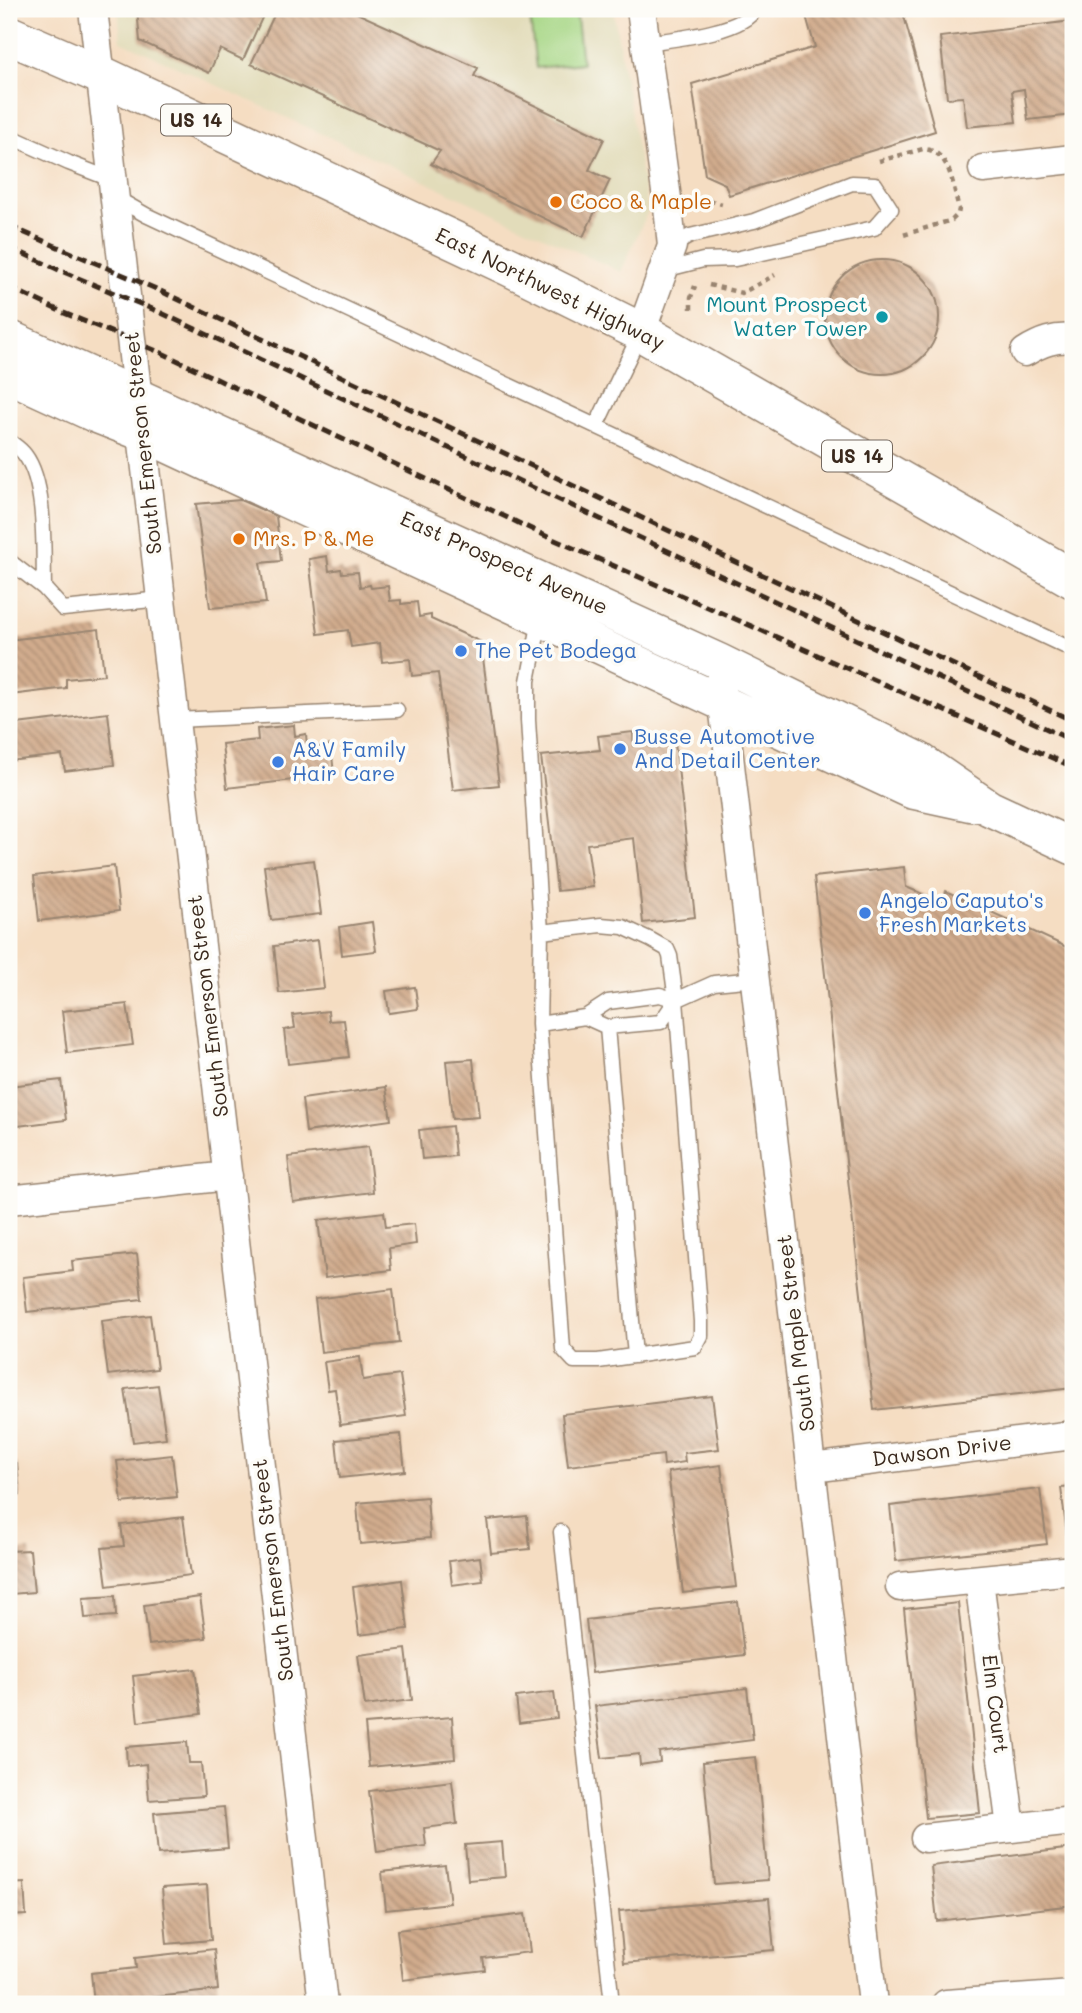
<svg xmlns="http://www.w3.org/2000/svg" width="1082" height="2013" font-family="Mali,sans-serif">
  <defs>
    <pattern id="building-back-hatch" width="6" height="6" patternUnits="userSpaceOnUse" patternTransform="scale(1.75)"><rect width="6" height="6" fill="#d1ac8d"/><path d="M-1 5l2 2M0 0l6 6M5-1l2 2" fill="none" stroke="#ab8c73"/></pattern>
  </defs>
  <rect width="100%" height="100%" fill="#fdfcf7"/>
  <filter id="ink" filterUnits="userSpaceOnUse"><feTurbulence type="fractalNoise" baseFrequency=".0143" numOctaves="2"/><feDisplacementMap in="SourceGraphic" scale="14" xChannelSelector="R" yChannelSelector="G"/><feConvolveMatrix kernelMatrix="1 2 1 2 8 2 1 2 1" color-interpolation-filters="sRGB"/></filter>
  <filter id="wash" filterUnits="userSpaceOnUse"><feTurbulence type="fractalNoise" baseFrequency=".00686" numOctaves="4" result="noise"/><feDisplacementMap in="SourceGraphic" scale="28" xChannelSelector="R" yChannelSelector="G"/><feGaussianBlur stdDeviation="1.57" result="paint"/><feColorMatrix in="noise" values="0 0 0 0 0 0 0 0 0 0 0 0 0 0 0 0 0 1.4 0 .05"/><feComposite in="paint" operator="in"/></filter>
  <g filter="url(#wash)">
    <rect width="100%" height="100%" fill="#f5ddc2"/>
    <!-- built -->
    <path fill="#e2dcba" d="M 118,9 L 613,9 L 648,211 L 621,272 L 121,41 Z"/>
    <!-- green -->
    <path fill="#a6d684" stroke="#708051" stroke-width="2" d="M 529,9 L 576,9 L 582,63 L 536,68 Z"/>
    <g id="blocks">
      <!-- building -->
      <path fill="url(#building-back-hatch)" d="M 137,9 L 266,9 L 243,60 L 220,49 L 209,73 L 140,41 Z
        M 277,9 L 348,9 L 478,68 L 474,76 L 604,139 L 589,170 L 610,180 L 583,237 L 431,164 L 440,151 L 251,64 Z
        M 804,9 L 902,9 L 935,131 L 729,195 L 725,184 L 705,175 L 692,84 L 815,47 Z
        M 1073,21 L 1073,115 L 1028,120 L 1024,89 L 1012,91 L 1016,122 L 967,127 L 963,97 L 947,98 L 940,37 Z
        M825 317a57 57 0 1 1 114 0a57 57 0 1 1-114 0Z
        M 240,500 L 276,516 L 281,561 L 260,563 L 266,603 L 210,608 L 196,504 Z
        M 327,556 L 329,571 L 341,569 L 342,573 L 358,572 L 360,587 L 370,585 L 371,588 L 388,586 L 390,601 L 401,600 L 401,604 L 417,602 L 419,617 L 431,615 L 431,619 L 481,642 L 499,785 L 453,790 L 438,673 L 412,676 L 410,659 L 382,662 L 380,643 L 351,647 L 348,630 L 318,634 L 309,559 Z
        M 99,629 L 104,675 L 66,679 L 66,688 L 10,695 L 9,640 Z
        M 108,713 L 114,765 L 65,771 L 62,755 L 9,761 L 9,725 Z
        M 294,725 L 295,736 L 306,734 L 307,748 L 331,745 L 334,775 L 227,788 L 222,744 L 258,740 L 257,729 Z
        M 633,732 L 634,746 L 675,742 L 695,917 L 643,923 L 634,838 L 587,844 L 593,887 L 557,891 L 541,756 L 600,750 L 598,736 Z
        M 314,860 L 321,914 L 271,920 L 264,866 Z
        M 114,866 L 119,911 L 39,921 L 34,876 Z
        M 904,867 L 906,887 L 941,902 L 946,891 L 1073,950 L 1073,1388 L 874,1410 L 814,877 Z
        M 372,922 L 376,951 L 342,955 L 339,927 Z
        M 318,940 L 324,988 L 279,993 L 274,946 Z
        M 415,987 L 418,1009 L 389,1013 L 386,991 Z
        M 127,1004 L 133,1045 L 67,1053 L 62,1011 Z
        M 328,1011 L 329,1021 L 344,1020 L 349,1057 L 288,1064 L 284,1030 L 295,1028 L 293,1015 Z
        M 473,1059 L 479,1117 L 452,1119 L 446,1061 Z
        M 61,1080 L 66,1120 L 9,1127 L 9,1086 Z
        M 386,1087 L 391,1120 L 306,1132 L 302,1099 Z
        M 452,1126 L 455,1156 L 422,1159 L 419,1130 Z
        M 368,1147 L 373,1192 L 293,1202 L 288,1157 Z
        M 384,1212 L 386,1227 L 414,1224 L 416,1244 L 389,1248 L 391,1270 L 325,1278 L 318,1220 Z
        M 137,1254 L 142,1299 L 27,1312 L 23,1277 L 73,1271 L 72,1261 Z
        M 393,1289 L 399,1343 L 321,1352 L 315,1299 Z
        M 150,1315 L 157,1369 L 108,1375 L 101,1321 Z
        M 360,1357 L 363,1380 L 400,1375 L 406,1416 L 340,1425 L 335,1389 L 328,1390 L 324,1362 Z
        M 158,1385 L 166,1438 L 133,1442 L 125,1389 Z
        M 712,1396 L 719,1449 L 684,1453 L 685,1462 L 664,1465 L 663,1455 L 568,1466 L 562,1414 Z
        M 401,1434 L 405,1471 L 340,1478 L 336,1440 Z
        M 172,1455 L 177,1497 L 122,1503 L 117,1461 Z
        M 9,1463 L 17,1463 L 20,1495 L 9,1496 Z
        M 721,1465 L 736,1587 L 683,1593 L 668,1472 Z
        M 1073,1487 L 1073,1542 L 1068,1543 L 1061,1488 Z
        M 1040,1489 L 1047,1544 L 896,1561 L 890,1506 Z
        M 427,1497 L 430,1538 L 360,1544 L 357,1503 Z
        M 527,1516 L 530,1549 L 491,1553 L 487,1520 Z
        M 183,1517 L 191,1575 L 107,1586 L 102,1548 L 124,1546 L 121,1525 Z
        M 30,1550 L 34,1592 L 11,1594 L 9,1551 Z
        M 480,1557 L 483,1581 L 452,1585 L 449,1561 Z
        M 402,1580 L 408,1629 L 359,1635 L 353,1587 Z
        M 115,1596 L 116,1616 L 85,1618 L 83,1598 Z
        M 200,1597 L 206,1638 L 149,1645 L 144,1605 Z
        M 738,1602 L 744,1655 L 592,1673 L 586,1620 Z
        M 958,1603 L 980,1813 L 926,1818 L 904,1609 Z
        M 406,1649 L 412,1700 L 365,1706 L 358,1655 Z
        M 195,1669 L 201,1714 L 138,1722 L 133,1676 Z
        M 747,1688 L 753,1740 L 659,1752 L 660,1762 L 640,1765 L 639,1754 L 602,1758 L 595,1706 Z
        M 554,1692 L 557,1718 L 519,1723 L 516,1697 Z
        M 452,1717 L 455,1759 L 369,1767 L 365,1724 Z
        M 187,1742 L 189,1763 L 201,1763 L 204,1796 L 149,1800 L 146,1764 L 127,1766 L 126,1747 Z
        M 756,1757 L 768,1880 L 714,1884 L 703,1762 Z
        M 452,1781 L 457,1824 L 424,1828 L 426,1846 L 377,1852 L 369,1791 Z
        M 224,1807 L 228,1848 L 158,1854 L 154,1813 Z
        M 502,1842 L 505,1877 L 468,1880 L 465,1845 Z
        M 1073,1848 L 1073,1905 L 937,1921 L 931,1866 Z
        M 445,1865 L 450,1903 L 386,1910 L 382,1872 Z
        M 24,1883 L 26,1915 L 9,1916 L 9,1884 Z
        M 207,1885 L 211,1940 L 167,1944 L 162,1888 Z
        M 769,1898 L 774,1950 L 624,1963 L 619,1911 Z
        M 525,1914 L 530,1952 L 483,1958 L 485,1970 L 403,1980 L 397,1930 Z
        M 214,1949 L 218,1990 L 94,2004 L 91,1973 L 136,1968 L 135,1958 Z"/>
    </g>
  </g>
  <g filter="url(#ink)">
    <use href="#blocks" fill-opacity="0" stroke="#988470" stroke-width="2"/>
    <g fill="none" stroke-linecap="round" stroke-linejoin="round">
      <!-- service casing -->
      <g stroke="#988470" stroke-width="17">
        <path id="service" d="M 646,43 C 672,39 742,33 755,9
          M 9,136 L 69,163 L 113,180
          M 116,198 L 146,215 L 1073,650
          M 664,270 L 703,260 L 735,259 L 874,228 L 891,209 L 875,184 L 852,183 L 754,221 L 690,236 L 672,246
          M 596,426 L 641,332
          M 9,441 C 14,445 21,449 25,455 C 47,484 43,552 44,588
          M 9,561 L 44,588 L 63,609 L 161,599
          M 540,620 L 528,681 L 528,720 L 541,932 L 539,1024 L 563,1349 L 574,1361 L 598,1361 L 695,1347 L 701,1336 L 701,1321 L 676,1000 L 670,956 L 667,949 L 651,940 L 623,927 L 601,925 L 541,932
          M 175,720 L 397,710
          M 585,1017 L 607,1027 L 661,1022 L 676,1000 L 714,983 L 755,979
          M 539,1024 L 585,1017 L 608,1002 L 660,995 L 676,1000
          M 607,1027 L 635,1356
          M 561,1532 L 612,2004"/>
      </g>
      <!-- minor casing -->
      <g stroke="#988470" stroke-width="31">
        <path id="minor" d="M 93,9 L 323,2004
          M 983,169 L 1073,159
          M 641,332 L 672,246 L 668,206 L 641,9
          M 1025,352 C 1041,342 1055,337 1073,339
          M 720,662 L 723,704 L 873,2004
          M 9,1200 L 228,1176
          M 812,1468 L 1073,1435
          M 979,1580 L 1011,1828
          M 900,1587 L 1073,1570
          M 925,1838 L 1073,1821
          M 946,2004 L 1073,1995"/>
      </g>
      <!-- tertiary casing -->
      <g stroke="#988470" stroke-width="38">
        <path id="tertiary" d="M 9,338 L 720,662 L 919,760 L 989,808 L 1073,847
          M 9,375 L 96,415 L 142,433 L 912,791 L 972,804"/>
      </g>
      <!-- primary casing -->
      <g stroke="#988470" stroke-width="41">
        <path id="primary" d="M 9,35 L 101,75 L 510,267 L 641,332 L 1073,579"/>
      </g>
      <!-- path -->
      <path stroke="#988470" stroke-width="4.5" stroke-dasharray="5 5" stroke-linecap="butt" d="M 879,161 L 923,149 C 951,150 953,188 959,209 L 958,214 L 952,220 L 900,236
        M 700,198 L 722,204
        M 709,285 L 742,293 L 775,275
        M 691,309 L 691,297 L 695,286"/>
      <!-- service -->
      <use href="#service" stroke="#fff" stroke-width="14"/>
      <!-- minor -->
      <use href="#minor" stroke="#fff" stroke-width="28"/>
      <!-- tertiary -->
      <use href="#tertiary" stroke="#fff" stroke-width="35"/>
      <!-- primary -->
      <use href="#primary" stroke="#fff" stroke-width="38"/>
      <!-- rail -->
      <path stroke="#3b2a1e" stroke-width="5" stroke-dasharray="10 5" stroke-linecap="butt" d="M 9,226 L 154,288 L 1073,721
        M 9,247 L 59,270 L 157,311 L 1073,741
        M 9,287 L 64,313 L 162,353 L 548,537 L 1073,767"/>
    </g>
  </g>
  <!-- markers -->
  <g fill="#e8710a" stroke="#fdfcf7" stroke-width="2.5">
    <circle cx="556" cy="202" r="7"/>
    <circle cx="239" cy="539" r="7"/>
  </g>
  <circle fill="#0f9aa8" stroke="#fdfcf7" stroke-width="2.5" cx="882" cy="317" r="7"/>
  <g fill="#3f7fe0" stroke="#fdfcf7" stroke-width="2.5">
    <circle cx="461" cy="651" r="7"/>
    <circle cx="620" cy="749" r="7"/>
    <circle cx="278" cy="762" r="7"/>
    <circle cx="865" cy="913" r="7"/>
  </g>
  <g text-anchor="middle" stroke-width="7" stroke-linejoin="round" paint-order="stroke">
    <!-- shield labels -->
    <g fill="#fdfcf7" stroke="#75695f" stroke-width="2">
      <rect x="161" y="104.5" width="70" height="31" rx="5"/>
      <rect x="822" y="440.5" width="70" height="31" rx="5"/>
    </g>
    <g font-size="19" font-weight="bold" fill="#3b2a1e">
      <text x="196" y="127">US 14</text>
      <text x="857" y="463">US 14</text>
    </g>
    <!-- food labels -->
    <g font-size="21" fill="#c56008" stroke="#fdfcf7" text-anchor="start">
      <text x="570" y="209">Coco &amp; Maple</text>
      <text x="253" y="546">Mrs. P &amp; Me</text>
    </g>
    <!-- street labels -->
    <g font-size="21" fill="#3b2a1e" stroke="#fdfcf7">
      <text transform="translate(550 289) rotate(26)" y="7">East Northwest Highway</text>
      <text transform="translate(143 443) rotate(-96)" y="7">South Emerson Street</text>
      <text transform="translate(504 563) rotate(24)" y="7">East Prospect Avenue</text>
      <text transform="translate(208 1006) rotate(-97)" y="7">South Emerson Street</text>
      <text transform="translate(796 1333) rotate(-97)" y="7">South Maple Street</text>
      <text transform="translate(942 1451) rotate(-7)" y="7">Dawson Drive</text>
      <text transform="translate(273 1570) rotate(-97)" y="7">South Emerson Street</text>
      <text transform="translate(995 1704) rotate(83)" y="7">Elm Court</text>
    </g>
    <!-- culture labels -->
    <g font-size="21" fill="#0d838f" stroke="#fdfcf7" text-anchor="end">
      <text x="868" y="312">Mount Prospect<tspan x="868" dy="24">Water Tower</tspan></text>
    </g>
    <!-- shop labels -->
    <g font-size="21" fill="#366cbe" stroke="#fdfcf7" text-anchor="start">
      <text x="475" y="658">The Pet Bodega</text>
      <text x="634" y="744">Busse Automotive<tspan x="634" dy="24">And Detail Center</tspan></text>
      <text x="292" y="757">A&amp;V Family<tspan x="292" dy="24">Hair Care</tspan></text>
      <text x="879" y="908">Angelo Caputo's<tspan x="879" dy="24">Fresh Markets</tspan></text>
    </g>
  </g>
  <!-- margin -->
  <rect width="1082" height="2013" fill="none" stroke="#fdfcf7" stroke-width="35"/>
</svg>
